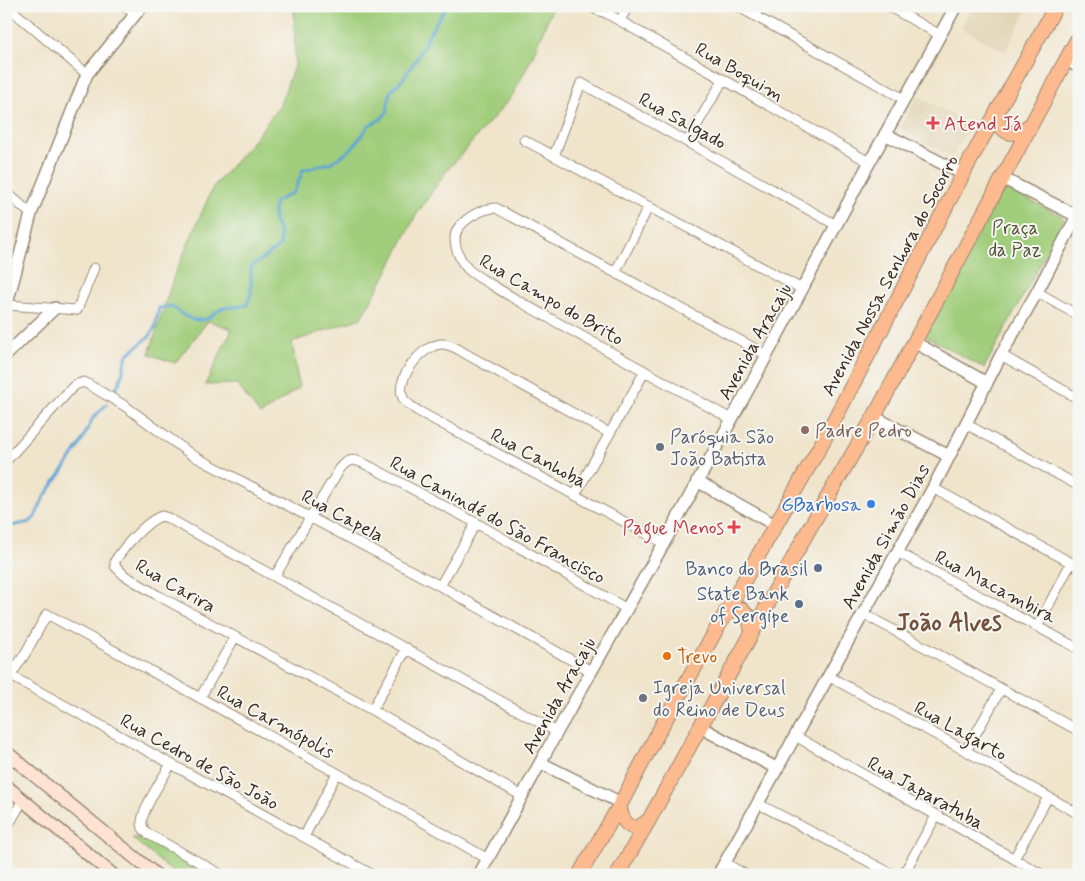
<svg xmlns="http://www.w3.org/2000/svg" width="1085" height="881" font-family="Mynerve,sans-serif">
  <rect width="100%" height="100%" fill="#f6f6f2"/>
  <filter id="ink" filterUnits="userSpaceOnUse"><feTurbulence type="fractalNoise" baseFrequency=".02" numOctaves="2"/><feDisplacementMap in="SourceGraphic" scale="10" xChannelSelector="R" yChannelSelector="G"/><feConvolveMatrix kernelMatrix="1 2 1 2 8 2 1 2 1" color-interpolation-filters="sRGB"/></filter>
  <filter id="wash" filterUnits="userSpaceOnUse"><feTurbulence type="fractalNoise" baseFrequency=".0096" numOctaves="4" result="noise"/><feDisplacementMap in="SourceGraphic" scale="20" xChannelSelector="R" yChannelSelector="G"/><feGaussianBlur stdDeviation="1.12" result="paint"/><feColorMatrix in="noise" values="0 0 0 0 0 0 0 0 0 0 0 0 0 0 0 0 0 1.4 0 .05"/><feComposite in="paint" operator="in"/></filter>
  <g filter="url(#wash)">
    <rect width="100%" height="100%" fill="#f0e4ca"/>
    <!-- built -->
    <path fill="#e3d6b7" d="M 972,6 L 1020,6 L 1027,10 L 1005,52 L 961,28 Z
      M 917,95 L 970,125 L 951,157 L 900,128 Z"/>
    <!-- green -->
    <path fill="#a1ce7b" stroke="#6e7c4c" d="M 294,6 L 553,6 L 533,55 L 513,95 L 445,173 L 415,217 L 384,278 L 361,318 L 292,342 L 299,388 L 260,415 L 237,384 L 205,385 L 232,329 L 208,321 L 175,363 L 149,354 L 174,276 L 213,187 L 253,141 L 280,105 L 295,63 Z
      M 1002,190 L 1009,190 L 1062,216 L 1064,220 L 984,368 L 924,335 Z
      M 132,838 L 146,839 L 211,875 L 176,875 Z"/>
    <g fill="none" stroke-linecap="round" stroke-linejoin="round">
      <!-- stream -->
      <path stroke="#5ea4d4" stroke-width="3" d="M 113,393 L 120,381 L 127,355 L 150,336 L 155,327 L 159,308 L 172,306 C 182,316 196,325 210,317 C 215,314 218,309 223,308 C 232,306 238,308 247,305 L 251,294 L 251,267 L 280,246 L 280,234 L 273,219 L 275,202 L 294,192 L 303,170 L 330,163 L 345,154 L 354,146 L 369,125 L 381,119 L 387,112 L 390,92 L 403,79 L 417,58 L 433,27 L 447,6
        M 6,527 L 30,522 L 35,517 L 44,497 L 65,468 L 81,443 L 93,418 L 107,404"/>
    </g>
  </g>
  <g filter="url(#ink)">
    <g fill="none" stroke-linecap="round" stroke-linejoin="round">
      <!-- minor casing -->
      <g stroke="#968774" stroke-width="11">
        <path id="minor" d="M 7,6 L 87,74
          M 125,6 L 135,15
          M 737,6 L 904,99
          M 888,6 L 940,35
          M 595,9 L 606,13 L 869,162
          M 755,16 L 760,6
          M 620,21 L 628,6
          M 524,140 L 554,156
          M 687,142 L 723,80
          M 6,192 L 31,214
          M 616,271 L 649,206
          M 802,289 L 554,156 L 581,83 L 836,225
          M 1037,292 L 1079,316
          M 7,305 L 77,310 L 94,268
          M 1001,355 L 1079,399
          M 731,419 C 671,386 611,352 551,319 C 531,308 511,297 492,285 C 484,280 473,275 467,268 C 458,258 450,238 459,227 C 469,216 481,209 496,208 L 767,355
          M 966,424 L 1079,486
          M 609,433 L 466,354 C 460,350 452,345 444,344 C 424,342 394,379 403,398 C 406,404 413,407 418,411 L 664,543
          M 6,461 L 68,392 L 75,385 L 84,382 L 125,406 L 192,455 L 440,586 L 591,671
          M 933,488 L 1079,567
          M 575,495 L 645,371
          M 897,552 L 1079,649
          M 275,576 L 339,470 C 350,455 357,460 371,467 L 476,523 L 627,609
          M 440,586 L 476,523
          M 862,613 L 1079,731
          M 1037,627 L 1071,563
          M 11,676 L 373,875
          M 828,676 L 966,751 L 1079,814
          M 6,682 L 25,654 L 47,614 L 337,773 L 488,859
          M 200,698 L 235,637
          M 372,710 L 407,648
          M 795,736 L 1043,875
          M 966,751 L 1001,689
          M 171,764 C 164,776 140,812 142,824 C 142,829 145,831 148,834 L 222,875
          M 522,796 L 372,710 L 157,595 L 124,575 L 115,566 L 115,561 C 123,548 147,520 162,516 L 168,518 L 557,732
          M 757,803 L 894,875
          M 6,829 L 23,800
          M 304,837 L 337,773
          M 1014,859 L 1048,797
          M 725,863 L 746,875
          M 903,875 L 936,816"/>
      </g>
      <!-- tertiary casing -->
      <g stroke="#968774" stroke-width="14">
        <path id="tertiary" d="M 1066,60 L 1079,67
          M 885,134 L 963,174
          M 1002,178 L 1077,216
          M 6,307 L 31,214 L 87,74 L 142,6
          M 914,342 L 987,383
          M 6,355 L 55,308
          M 874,417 L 949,456
          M 697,481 L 775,525
          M 700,727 L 776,768
          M 541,763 L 621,803
          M 479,875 L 557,732 L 664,543 L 767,355 L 867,167 L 956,6
          M 718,875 L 933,488 L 1001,355 L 1037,292 L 1079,212"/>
      </g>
      <!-- secondary casing -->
      <g stroke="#968774" stroke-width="15">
        <path id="secondary" d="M 6,752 L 156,875
          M 6,786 L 113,875"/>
      </g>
      <!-- primary casing -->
      <g stroke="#968774" stroke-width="16">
        <path id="primary" d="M 998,109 L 998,123 C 1008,138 1018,134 1030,125
          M 724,616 L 734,609 L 741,609 L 749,617 L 752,632
          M 620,805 C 620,817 626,828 638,828 L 649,820
          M 579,875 L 620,805 L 660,729 L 822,443 L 973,155 L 1056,6
          M 617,875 L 649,820 L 808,531 L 874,417 L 1079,36"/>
      </g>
      <!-- minor -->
      <use href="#minor" stroke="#fff" stroke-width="9"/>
      <!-- tertiary -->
      <use href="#tertiary" stroke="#fff" stroke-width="11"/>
      <!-- secondary -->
      <use href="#secondary" stroke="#fee3d2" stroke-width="12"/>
      <!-- primary -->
      <use href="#primary" stroke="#fcba8e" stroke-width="14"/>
    </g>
  </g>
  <!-- markers -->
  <g fill="#e0444e" stroke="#f6f6f2" stroke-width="2">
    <path d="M930.5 115.5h5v5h5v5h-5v5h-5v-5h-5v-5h5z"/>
    <path d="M731.5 519.5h5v5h5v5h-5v5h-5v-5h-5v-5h5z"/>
  </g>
  <circle fill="#8d6e63" stroke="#f6f6f2" stroke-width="2" cx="805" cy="430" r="5"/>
  <g fill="#6b7280" stroke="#f6f6f2" stroke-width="2">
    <circle cx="660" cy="447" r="5"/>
    <circle cx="643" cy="698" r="5"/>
  </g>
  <circle fill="#3f7fe0" stroke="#f6f6f2" stroke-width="2" cx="871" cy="504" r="5"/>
  <g fill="#5c6f8a" stroke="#f6f6f2" stroke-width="2">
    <circle cx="818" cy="568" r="5"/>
    <circle cx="799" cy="604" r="5"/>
  </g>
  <circle fill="#e8710a" stroke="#f6f6f2" stroke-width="2" cx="667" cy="656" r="5"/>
  <g text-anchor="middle" stroke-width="4" stroke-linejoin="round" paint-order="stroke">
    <!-- street labels -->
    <g font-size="19" fill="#3b2a1e" stroke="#f6f6f2">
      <text transform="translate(740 71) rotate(30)" y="7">Rua Boquim</text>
      <text transform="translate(683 120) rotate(29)" y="7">Rua Salgado</text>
      <text transform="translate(889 275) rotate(-62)" y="7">Avenida Nossa Senhora do Socorro</text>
      <text transform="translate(552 299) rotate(30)" y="7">Rua Campo do Brito</text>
      <text transform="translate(754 341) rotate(-61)" y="7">Avenida Aracaju</text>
      <text transform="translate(539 457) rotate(28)" y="7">Rua Canhoba</text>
      <text transform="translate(343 515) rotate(28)" y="7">Rua Capela</text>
      <text transform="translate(498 519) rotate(29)" y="7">Rua Canindé do São Francisco</text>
      <text transform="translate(885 536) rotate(-61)" y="7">Avenida Simão Dias</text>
      <text transform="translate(176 585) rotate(30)" y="7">Rua Carira</text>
      <text transform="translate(996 586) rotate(28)" y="7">Rua Macambira</text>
      <text transform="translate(558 695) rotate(-61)" y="7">Avenida Aracaju</text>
      <text transform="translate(276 721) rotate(29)" y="7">Rua Carmópolis</text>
      <text transform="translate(961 730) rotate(29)" y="7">Rua Lagarto</text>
      <text transform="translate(200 761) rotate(29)" y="7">Rua Cedro de São João</text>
      <text transform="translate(926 792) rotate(29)" y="7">Rua Japaratuba</text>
    </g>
    <!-- health labels -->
    <g font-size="19" fill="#be3a42" stroke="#f6f6f2" text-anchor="start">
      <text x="944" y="130">Atend Já</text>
      <text x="724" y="534" text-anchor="end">Pague Menos</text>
    </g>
    <!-- park labels -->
    <g font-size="19" fill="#545335" stroke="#f6f6f2">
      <text x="1015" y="234">Praça<tspan x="1015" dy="22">da Paz</tspan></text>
    </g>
    <!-- education labels -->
    <g font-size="19" fill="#785e54" stroke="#f6f6f2" text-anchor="start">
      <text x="815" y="437">Padre Pedro</text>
    </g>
    <!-- worship labels -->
    <g font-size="19" fill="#5b616d" stroke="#f6f6f2" text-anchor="start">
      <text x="670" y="443">Paróquia São<tspan x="670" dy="22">João Batista</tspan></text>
      <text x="653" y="694">Igreja Universal<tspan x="653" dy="22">do Reino de Deus</tspan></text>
    </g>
    <!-- shop labels -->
    <g font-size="19" fill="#366cbe" stroke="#f6f6f2" text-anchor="end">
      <text x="861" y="511">GBarbosa</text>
    </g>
    <!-- service labels -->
    <g font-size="19" fill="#4e5e75" stroke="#f6f6f2" text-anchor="end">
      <text x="808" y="575">Banco do Brasil</text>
      <text x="789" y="600">State Bank<tspan x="789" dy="22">of Sergipe</tspan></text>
    </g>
    <!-- food labels -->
    <g font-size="19" fill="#c56008" stroke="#f6f6f2" text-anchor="start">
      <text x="677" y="663">Trevo</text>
    </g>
    <!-- district labels -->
    <g font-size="24" font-weight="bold" fill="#73503a" stroke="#f6f6f2">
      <text x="949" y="630">João Alves</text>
    </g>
  </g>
  <!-- margin -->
  <rect width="1085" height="881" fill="none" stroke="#f6f6f2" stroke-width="25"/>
</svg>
